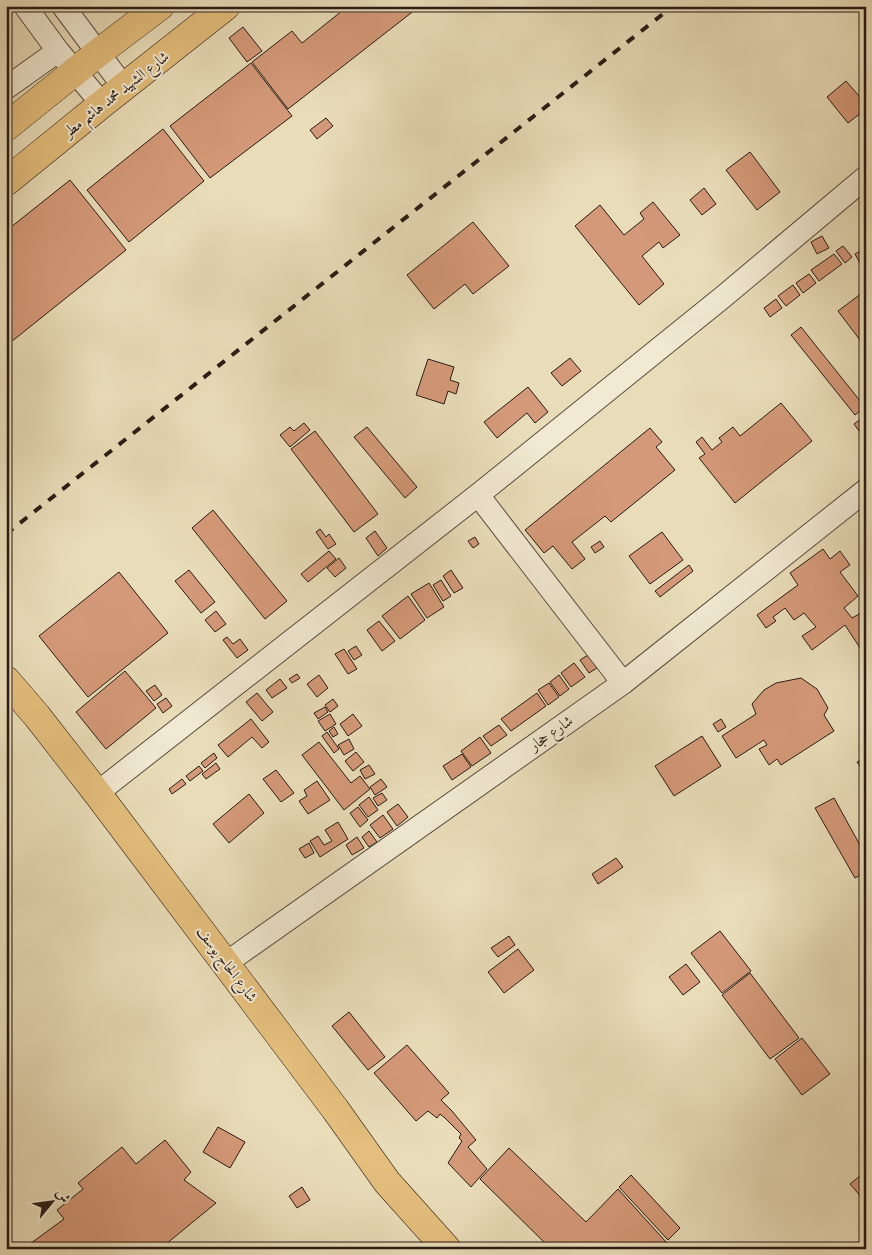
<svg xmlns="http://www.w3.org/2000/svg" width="872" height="1255" font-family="'IM FELL French Canon',Amiri,serif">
  <rect width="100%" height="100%" fill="#e9ddb9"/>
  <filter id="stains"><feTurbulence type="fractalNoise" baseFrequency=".004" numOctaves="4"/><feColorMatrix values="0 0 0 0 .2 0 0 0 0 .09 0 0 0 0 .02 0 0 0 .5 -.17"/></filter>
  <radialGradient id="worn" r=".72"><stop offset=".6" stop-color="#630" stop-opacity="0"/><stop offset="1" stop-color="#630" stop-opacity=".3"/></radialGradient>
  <!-- building -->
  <path fill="#d49978" stroke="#291b15" d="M 348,6 L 420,6 L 288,109 L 252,62 L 292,31 L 302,43 Z
    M 243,27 L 262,51 L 247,62 L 229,38 Z
    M 251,63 L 292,116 L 210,178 L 170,126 Z
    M 846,81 L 866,104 L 866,109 L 848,123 L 827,97 Z
    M 326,118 L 333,126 L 317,139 L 310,130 Z
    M 163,129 L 204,181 L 129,242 L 87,190 Z
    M 750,152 L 780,192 L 757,210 L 726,170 Z
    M 70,180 L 126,250 L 6,346 L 6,231 Z
    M 704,188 L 716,204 L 702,215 L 690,200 Z
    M 653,202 L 680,235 L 663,248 L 659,242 L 642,256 L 664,284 L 639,305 L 575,226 L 600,205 L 624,235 L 644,219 L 640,213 Z
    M 473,222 L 509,266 L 473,294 L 465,284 L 434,309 L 407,275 Z
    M 822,236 L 829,248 L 817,254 L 811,242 Z
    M 843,246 L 852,257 L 845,263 L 836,251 Z
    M 864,249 L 866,253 L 866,274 L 855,254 Z
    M 834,254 L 842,264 L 819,281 L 811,270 Z
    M 809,274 L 816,283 L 803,293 L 796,283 Z
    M 793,285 L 800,295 L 786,306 L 778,296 Z
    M 866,290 L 866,348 L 838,311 Z
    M 776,299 L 782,308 L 770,317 L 764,308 Z
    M 801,327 L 865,407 L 855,415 L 791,335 Z
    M 570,358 L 581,371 L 562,386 L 551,373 Z
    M 428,359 L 454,367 L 450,380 L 459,383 L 456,394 L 448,391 L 444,404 L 416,395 Z
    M 528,387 L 548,412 L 535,423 L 527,413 L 497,438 L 484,422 Z
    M 781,403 L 812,441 L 735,503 L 699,458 L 705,454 L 696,442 L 702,437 L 712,450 L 722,442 L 719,438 L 733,427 L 740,436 Z
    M 865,416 L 866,426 L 859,431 L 854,424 Z
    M 304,423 L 310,430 L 290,447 L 280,435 L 290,427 L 294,431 Z
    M 367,427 L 417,487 L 405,498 L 354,437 Z
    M 650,428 L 662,442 L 656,447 L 675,470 L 611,522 L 605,516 L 572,542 L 585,559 L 572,569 L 553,546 L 544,553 L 525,530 Z
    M 315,431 L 378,514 L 354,532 L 291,449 Z
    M 213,510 L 287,601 L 265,619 L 192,528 Z
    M 320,529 L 326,537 L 329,534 L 336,544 L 328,549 L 316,532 Z
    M 375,531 L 387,548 L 378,556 L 366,538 Z
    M 662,532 L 683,560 L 650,584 L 629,556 Z
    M 475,537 L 479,544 L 473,548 L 468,541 Z
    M 600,541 L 604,547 L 595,553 L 591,547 Z
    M 823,549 L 830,559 L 840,551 L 850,565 L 840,572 L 858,596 L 844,608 L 852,618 L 866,610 L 866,657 L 845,625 L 812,650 L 802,636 L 816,627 L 804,613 L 794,620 L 785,608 L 773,617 L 776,621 L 766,628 L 757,615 L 798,585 L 790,573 Z
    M 329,551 L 336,559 L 308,582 L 301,574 Z
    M 339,558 L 346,568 L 335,577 L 327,568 Z
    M 689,565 L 693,571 L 660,597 L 655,591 Z
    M 189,570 L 215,602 L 201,613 L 175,581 Z
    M 451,570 L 463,588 L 454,593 L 443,576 Z
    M 119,572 L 168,633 L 88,697 L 39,636 Z
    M 441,580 L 451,596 L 443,601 L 433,585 Z
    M 429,583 L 444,607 L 427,618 L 411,594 Z
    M 408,596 L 425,620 L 400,639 L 382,616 Z
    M 216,611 L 226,624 L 215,632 L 205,620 Z
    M 379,621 L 395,641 L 382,651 L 367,630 Z
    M 227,637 L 233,644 L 240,639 L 248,650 L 237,658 L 223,640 Z
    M 356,646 L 362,655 L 354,660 L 348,651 Z
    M 344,649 L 357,669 L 348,674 L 335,654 Z
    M 588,655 L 597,668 L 589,673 L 580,660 Z
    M 574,663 L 585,677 L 571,687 L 561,673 Z
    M 125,671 L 156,708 L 106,749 L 76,712 Z
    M 297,674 L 300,678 L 292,683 L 289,679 Z
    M 319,675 L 328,688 L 317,697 L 307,684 Z
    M 559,675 L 569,689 L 560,696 L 550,682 Z
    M 801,678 L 817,689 L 828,708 L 824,715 L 834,731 L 781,765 L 777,759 L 769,765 L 759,749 L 767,745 L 764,740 L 736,758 L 722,736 L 756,714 L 752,704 L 764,690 L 776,683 Z
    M 280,679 L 287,688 L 272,698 L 266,690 Z
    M 549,683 L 559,697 L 548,705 L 538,690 Z
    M 155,685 L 162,695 L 154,701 L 146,691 Z
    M 257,693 L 273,712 L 262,721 L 246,702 Z
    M 537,693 L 546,706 L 511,731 L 501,719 Z
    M 166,698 L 172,706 L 163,713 L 157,704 Z
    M 333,699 L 338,706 L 330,712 L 325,705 Z
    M 325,707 L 328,712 L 318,719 L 314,713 Z
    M 330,714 L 336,724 L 325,731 L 318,721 Z
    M 353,714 L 362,726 L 348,736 L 340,724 Z
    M 251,719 L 269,742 L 262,748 L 252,737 L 228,757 L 218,745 Z
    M 721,719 L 726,727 L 718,732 L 713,724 Z
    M 499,725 L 507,735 L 491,746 L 483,736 Z
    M 334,727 L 338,734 L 333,737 L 329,731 Z
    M 327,732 L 339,749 L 334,753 L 322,736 Z
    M 702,736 L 721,766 L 674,796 L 655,766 Z
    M 480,737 L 491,753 L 472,766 L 461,751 Z
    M 349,739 L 354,749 L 344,755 L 338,745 Z
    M 319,742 L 351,783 L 360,776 L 370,789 L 344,810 L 302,755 Z
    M 356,752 L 364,762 L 353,771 L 345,761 Z
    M 214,753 L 217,758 L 205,768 L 201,763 Z
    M 462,754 L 471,767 L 452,780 L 443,766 Z
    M 866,757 L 866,775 L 857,762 Z
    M 216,763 L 220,769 L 206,779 L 202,774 Z
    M 369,765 L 375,774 L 365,779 L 360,770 Z
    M 199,766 L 203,771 L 190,781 L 186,776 Z
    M 276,770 L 294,793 L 281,802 L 263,779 Z
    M 182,779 L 186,784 L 172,794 L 169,789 Z
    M 381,779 L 387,787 L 375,795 L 370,787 Z
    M 317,781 L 330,800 L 308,814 L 299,801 L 307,796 L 304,790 Z
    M 382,793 L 387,800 L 378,806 L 373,798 Z
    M 249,794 L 264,813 L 229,843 L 213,824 Z
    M 369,797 L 378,810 L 368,817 L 359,805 Z
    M 834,798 L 866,856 L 866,872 L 855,878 L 815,808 Z
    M 398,804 L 408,817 L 397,826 L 387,812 Z
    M 358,807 L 368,820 L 360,827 L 350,813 Z
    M 383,815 L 393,829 L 380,838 L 370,825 Z
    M 338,822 L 348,839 L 320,857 L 310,841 L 318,836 L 324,845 L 332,841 L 325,830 Z
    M 369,831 L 377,842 L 369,847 L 362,837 Z
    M 357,837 L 364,848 L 352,855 L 346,845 Z
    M 309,843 L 314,853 L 305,858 L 299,849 Z
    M 616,858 L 623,867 L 598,884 L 592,874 Z
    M 720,931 L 751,971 L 722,993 L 691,953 Z
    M 509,936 L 515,945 L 498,957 L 491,948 Z
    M 518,949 L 534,970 L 504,993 L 488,972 Z
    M 686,964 L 700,982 L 683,995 L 669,977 Z
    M 750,973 L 799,1038 L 770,1059 L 722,995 Z
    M 349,1012 L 385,1057 L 368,1070 L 332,1026 Z
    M 802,1038 L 830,1074 L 802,1095 L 775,1059 Z
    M 407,1045 L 449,1093 L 441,1100 L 452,1111 L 476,1140 L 468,1147 L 487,1169 L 471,1187 L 448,1163 L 462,1141 L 459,1138 L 461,1134 L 445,1118 L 440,1114 L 437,1118 L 428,1111 L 416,1121 L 374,1073 Z
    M 218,1127 L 245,1142 L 230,1168 L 203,1152 Z
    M 165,1140 L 191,1172 L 184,1180 L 216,1203 L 160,1249 L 23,1249 L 64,1219 L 57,1210 L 83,1189 L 78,1183 L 122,1147 L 136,1164 Z
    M 509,1148 L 586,1222 L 618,1189 L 667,1243 L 661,1249 L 551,1249 L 480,1179 Z
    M 866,1171 L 866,1197 L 863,1199 L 850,1184 Z
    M 631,1175 L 680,1228 L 668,1240 L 619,1187 Z
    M 302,1187 L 310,1200 L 297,1208 L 289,1196 Z"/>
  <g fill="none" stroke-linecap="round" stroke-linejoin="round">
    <!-- minor casing -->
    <g stroke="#594c3e" stroke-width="24">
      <path id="minor" d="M 25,6 L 58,51 L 102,104
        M 63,6 L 98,53 L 124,87
        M 6,88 L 58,51
        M 478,495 L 623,683
        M 97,793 L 478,495 L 723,297 L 866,177
        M 226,963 L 623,683 L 866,490"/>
    </g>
    <!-- major casing -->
    <g stroke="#291b15" stroke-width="29">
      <path id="major" d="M 6,127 L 98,53 L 160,6
        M 6,182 L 102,104 L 226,6
        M 6,680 L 37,716 L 97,793 L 335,1109 L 387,1182 L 447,1249"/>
    </g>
    <!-- minor -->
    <use href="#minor" stroke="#f1e9d2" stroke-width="22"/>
    <!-- major -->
    <use href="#major" stroke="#e4be7c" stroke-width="28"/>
    <!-- rail -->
    <path stroke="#291b15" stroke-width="4" stroke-dasharray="9 9" stroke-linecap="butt" d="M 6,534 L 673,6"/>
  </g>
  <g text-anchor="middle" stroke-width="4" stroke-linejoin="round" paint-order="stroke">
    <!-- street labels -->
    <g font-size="15" fill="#291b15" stroke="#f1e9d2">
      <text transform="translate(116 94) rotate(-38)" y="5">شارع الشهيد محمد هاشم مطر</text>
      <text transform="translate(551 733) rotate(-35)" y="5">شارع حجار</text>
      <text transform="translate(227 964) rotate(53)" y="5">شارع الحاج يوسف</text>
    </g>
  </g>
  <!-- margin -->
  <rect width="872" height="1255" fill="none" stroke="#e9ddb9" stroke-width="25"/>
  <rect x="8" y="8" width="857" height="1240" fill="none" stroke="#291b15" stroke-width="2.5"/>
  <rect x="12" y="12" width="847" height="1230" fill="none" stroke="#291b15"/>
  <!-- north arrow -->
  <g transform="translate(52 1202) rotate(61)" stroke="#f1e9d2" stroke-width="4" paint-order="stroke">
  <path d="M0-4L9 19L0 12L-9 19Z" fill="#291b15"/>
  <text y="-8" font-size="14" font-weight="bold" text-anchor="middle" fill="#291b15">ش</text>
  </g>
  <rect width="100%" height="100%" filter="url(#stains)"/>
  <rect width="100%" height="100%" fill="url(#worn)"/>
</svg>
